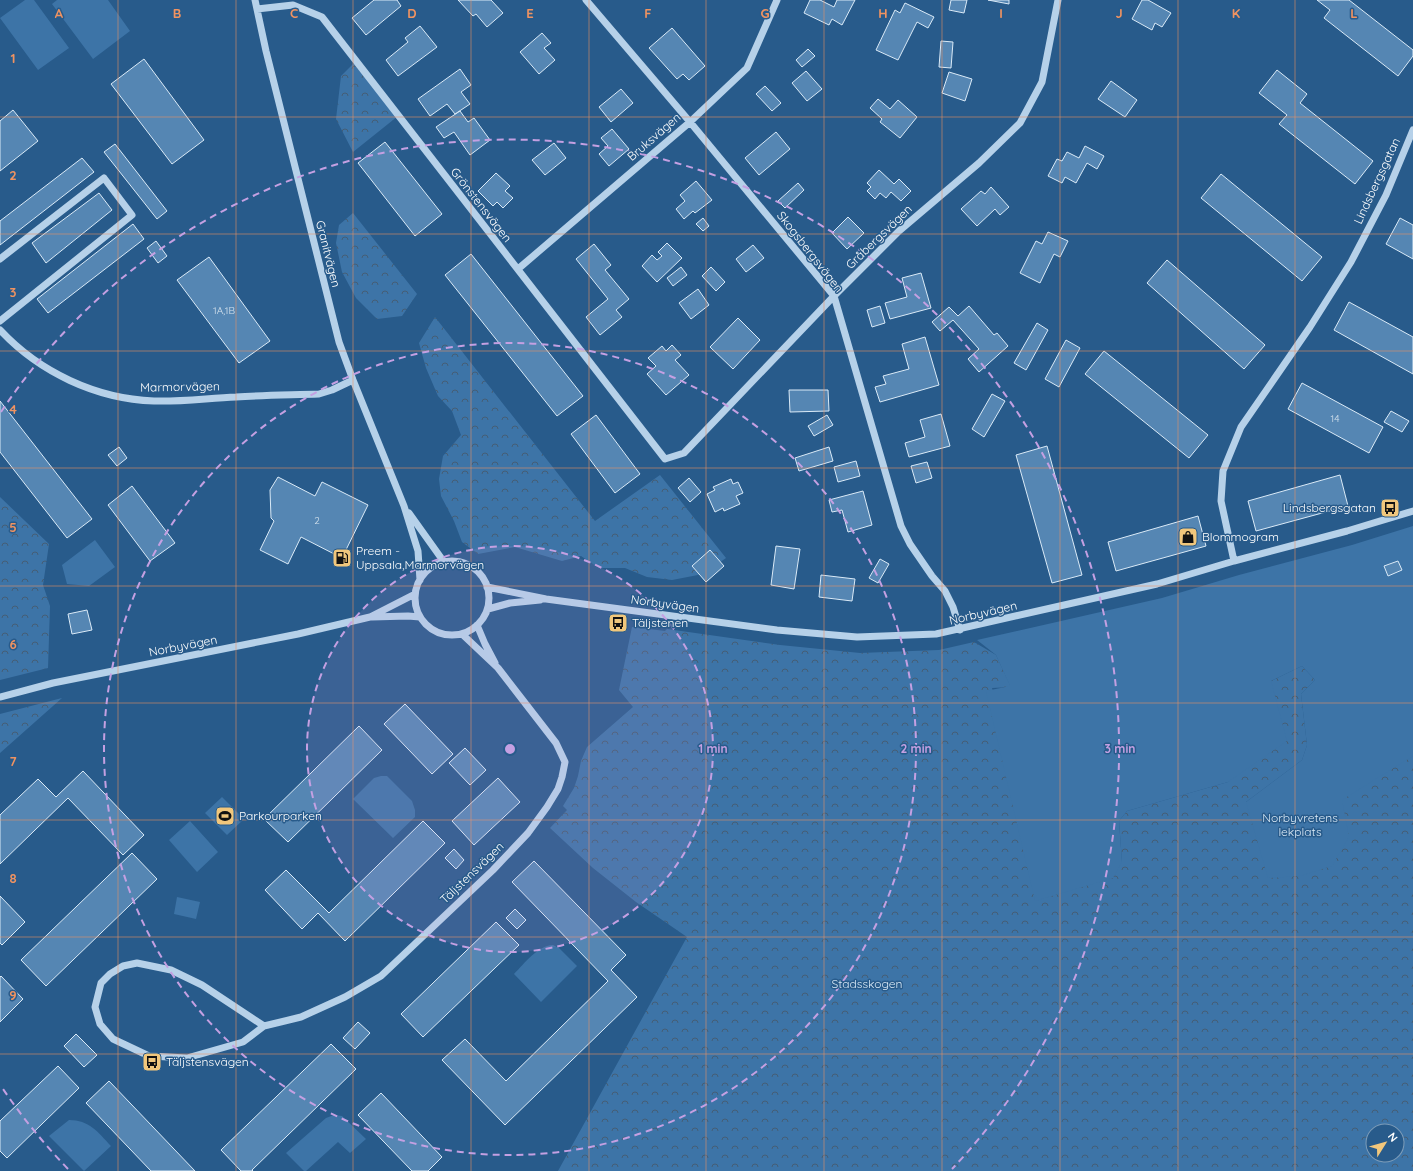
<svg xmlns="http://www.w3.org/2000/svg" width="1413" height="1171" font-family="Quicksand,sans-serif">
  <defs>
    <pattern id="forest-crowns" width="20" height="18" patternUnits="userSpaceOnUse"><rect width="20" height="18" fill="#3d74a7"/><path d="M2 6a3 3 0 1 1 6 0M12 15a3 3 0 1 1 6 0" fill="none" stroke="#455e75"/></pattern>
  </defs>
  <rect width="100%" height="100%" fill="#285b8b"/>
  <!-- forest -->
  <path fill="url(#forest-crowns)" fill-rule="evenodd" d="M 356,61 L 398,116 L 353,152 L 336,119 L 341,76 Z
    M 353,213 L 417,294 L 402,316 L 377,319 L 356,298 L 342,272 L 336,243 L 339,225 Z
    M 435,317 L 595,521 L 660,475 L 726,558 L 703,574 L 672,580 L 647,577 L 625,568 L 599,568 L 581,556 L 562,561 L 515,547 L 478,554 L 462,542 L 454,521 L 441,496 L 439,479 L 443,456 L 461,435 L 452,411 L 438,396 L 426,368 L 419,343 Z
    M 0,497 L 49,544 L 43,585 L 50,606 L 48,668 L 0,680 Z
    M 632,627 L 665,631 L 667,629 L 780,645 L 860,653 L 939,650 L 974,642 L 996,655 L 1011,687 L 992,688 L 1019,787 L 1122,862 L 1119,821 L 1127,811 L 1228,782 L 1271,681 L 1302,666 L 1315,680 L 1301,694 L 1307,745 L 1302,760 L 1246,802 L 1339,801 L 1413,751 L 1413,1171 L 558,1171 L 687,937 L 636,902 L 593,868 L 550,828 L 567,810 L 563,806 L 574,788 L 578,776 L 581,761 L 587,747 L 633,707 L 619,690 ZM 1373,1131 L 1397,1131 L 1397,1155 L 1373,1155 Z
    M 62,698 L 0,753 L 0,714 Z"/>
  <!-- park -->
  <path fill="#3d74a7" d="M 25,0 L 34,0 L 69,48 L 38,70 L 0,18 Z
    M 57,0 L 108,0 L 130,31 L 93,59 L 52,4 Z
    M 1413,526 L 1413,756 L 1342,800 L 1349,837 L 1332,866 L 1300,876 L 1268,878 L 1246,802 L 1302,760 L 1307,745 L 1301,694 L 1315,680 L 1302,666 L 1271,681 L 1287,741 L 1228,782 L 1127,811 L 1119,821 L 1122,862 L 1113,878 L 1035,901 L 986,691 L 1010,686 L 996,655 L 977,640 L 1162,598 L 1239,575 L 1352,545 Z
    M 95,540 L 115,567 L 89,586 L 67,584 L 62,565 Z
    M 381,776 L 387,776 L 412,801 L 415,810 L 415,817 L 393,838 L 353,799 L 374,778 Z
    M 222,797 L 244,819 L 227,835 L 205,813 Z
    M 190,821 L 218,852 L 197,872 L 169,840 Z
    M 177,897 L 200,902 L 196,919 L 174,914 Z
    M 553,945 L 559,948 L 577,966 L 541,1002 L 514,974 C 525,963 537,946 553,945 Z
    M 334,1115 L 342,1116 L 366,1139 L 350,1153 L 338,1142 L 306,1171 L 304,1171 L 286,1153 L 326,1118 Z
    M 69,1120 C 89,1120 98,1132 111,1146 L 84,1171 L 49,1136 Z"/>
  <!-- building -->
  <path fill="#5586b3" stroke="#daeaf7" d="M 374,0 L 397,0 L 401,6 L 366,35 L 352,18 Z
    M 458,0 L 491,0 L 503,13 L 487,27 L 476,14 L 473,16 Z
    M 810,0 L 820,0 L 834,7 L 837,0 L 855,0 L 842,25 L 832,19 L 829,25 L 804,13 Z
    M 951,0 L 967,0 L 964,13 L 949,10 Z
    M 988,0 L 1009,0 L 1009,4 Z
    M 1142,0 L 1148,0 L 1171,13 L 1162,27 L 1155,23 L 1152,30 L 1132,19 Z
    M 1317,0 L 1349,0 L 1413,50 L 1413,56 L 1398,76 L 1324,18 L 1330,10 Z
    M 905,3 L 934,17 L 928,28 L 917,22 L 898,60 L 876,50 L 895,10 L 900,13 Z
    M 420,26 L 437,47 L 398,76 L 386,60 L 408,42 L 405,38 Z
    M 672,28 L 705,66 L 689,80 L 683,74 L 677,79 L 649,48 Z
    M 542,33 L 551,43 L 544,48 L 555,60 L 539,74 L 520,52 Z
    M 941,41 L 953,42 L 951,68 L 939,67 Z
    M 808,49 L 815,56 L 802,67 L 796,60 Z
    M 144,59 L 204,140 L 172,164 L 111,84 Z
    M 460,69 L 471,85 L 461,92 L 470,104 L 455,114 L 447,104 L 430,116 L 418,99 Z
    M 1277,70 L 1307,94 L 1300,103 L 1373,161 L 1355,184 L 1279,124 L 1287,115 L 1259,93 Z
    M 806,71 L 822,89 L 807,101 L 792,83 Z
    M 949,72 L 972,79 L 965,101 L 942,93 Z
    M 1111,81 L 1137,100 L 1125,117 L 1098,99 Z
    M 765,86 L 781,103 L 772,111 L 756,94 Z
    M 621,89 L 633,103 L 611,122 L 599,107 Z
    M 878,99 L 890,109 L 898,100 L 917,117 L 900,138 L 880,122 L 882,119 L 870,108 Z
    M 13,110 L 38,141 L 0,171 L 0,121 Z
    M 460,111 L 468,122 L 474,118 L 490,140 L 470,155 L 454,132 L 444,138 L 436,127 Z
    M 612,129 L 629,149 L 609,166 L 599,154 L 608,146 L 601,138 Z
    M 776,132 L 790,149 L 759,175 L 745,158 Z
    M 385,142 L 442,214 L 415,236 L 358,163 Z
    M 554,143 L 566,158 L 545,175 L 532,160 Z
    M 115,144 L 167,211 L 157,219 L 104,152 Z
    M 1085,146 L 1104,156 L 1097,169 L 1087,163 L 1076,183 L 1065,177 L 1062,183 L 1048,176 L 1057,159 L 1062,161 L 1067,152 L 1079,158 Z
    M 82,158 L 94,172 L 0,245 L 0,221 Z
    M 879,170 L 894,184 L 899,179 L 911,191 L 901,201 L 891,192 L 886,198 L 880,193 L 875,199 L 867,191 L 871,187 L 867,183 Z
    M 496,173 L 510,186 L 505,191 L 513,198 L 503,208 L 497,202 L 493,206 L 478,191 Z
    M 1221,174 L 1322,257 L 1302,281 L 1201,198 Z
    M 696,181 L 712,200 L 695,213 L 693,211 L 684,219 L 676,209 L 685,201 L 680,195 Z
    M 798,183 L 804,190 L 785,208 L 778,201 Z
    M 991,187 L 1009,207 L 1000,215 L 995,209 L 977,226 L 961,209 L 981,191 L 985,194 Z
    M 99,193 L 112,210 L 46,263 L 32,243 Z
    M 848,217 L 864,233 L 847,249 L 832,233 Z
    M 703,218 L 709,226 L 703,231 L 696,224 Z
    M 1400,218 L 1413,225 L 1413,259 L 1386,244 Z
    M 133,224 L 144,239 L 48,313 L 37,299 Z
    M 1048,232 L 1068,241 L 1060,257 L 1054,254 L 1040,283 L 1020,273 L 1036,241 L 1042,244 Z
    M 156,241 L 167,256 L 158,263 L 147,248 Z
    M 667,243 L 682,258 L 657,282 L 642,266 L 652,255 L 657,260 L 662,256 L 658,252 Z
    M 594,244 L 611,265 L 605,270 L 629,299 L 616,310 L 622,317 L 600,335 L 586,317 L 608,299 L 576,259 Z
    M 753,245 L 764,258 L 746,272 L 736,259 Z
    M 471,254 L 583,396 L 557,416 L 445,275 Z
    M 209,257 L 270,341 L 239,363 L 177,280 Z
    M 1167,260 L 1265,345 L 1244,369 L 1147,283 Z
    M 681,267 L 687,275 L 673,286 L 667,278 Z
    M 711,267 L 725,282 L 716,291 L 702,276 Z
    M 921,273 L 931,308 L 890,319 L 885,303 L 907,297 L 902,278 Z
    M 698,289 L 709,305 L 691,319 L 679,303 Z
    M 1349,302 L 1413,337 L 1413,374 L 1334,330 Z
    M 880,306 L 885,323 L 872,327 L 867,310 Z
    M 969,306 L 994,335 L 997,333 L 1008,346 L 979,372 L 968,359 L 979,349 L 953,320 L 940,331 L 932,322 L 949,307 L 958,316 Z
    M 738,318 L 760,340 L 733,369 L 710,347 Z
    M 1037,323 L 1048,330 L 1026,370 L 1014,363 Z
    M 925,337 L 939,385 L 880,402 L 875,387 L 886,384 L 883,376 L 909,369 L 902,344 Z
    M 1066,340 L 1080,348 L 1059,387 L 1045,379 Z
    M 672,345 L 681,355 L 675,360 L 689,375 L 666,395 L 647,374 L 656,366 L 648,358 L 662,346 L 666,351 Z
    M 1104,351 L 1208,435 L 1189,458 L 1085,374 Z
    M 1302,383 L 1383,427 L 1369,453 L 1288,409 Z
    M 789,390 L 828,390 L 829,411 L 790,412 Z
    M 992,394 L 1005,401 L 984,437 L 972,429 Z
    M 0,401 L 92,519 L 67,538 L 0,452 Z
    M 1391,411 L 1409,421 L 1402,432 L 1384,422 Z
    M 941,414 L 950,446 L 909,457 L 905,443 L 925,437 L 920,420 Z
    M 596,415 L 640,474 L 615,493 L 571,434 Z
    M 827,415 L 833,425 L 814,436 L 808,426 Z
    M 1047,446 L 1082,575 L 1052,583 L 1016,455 Z
    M 119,447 L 127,458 L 117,466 L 108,455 Z
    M 829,447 L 833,461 L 799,471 L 795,458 Z
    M 856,461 L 860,476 L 838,482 L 834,467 Z
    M 927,462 L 932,478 L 916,483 L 911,466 Z
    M 1340,475 L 1348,506 L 1256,531 L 1248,501 Z
    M 278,477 L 315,496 L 322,482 L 368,505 L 342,558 L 301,537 L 288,564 L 260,550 L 274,521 L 271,518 L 270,490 Z
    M 689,478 L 701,492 L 690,502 L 678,488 Z
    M 731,479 L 733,484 L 738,482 L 743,493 L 736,496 L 740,504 L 724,511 L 723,508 L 715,512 L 707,494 L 715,490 L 713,487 Z
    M 132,486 L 175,543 L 150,561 L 108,505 Z
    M 863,491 L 872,525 L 848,532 L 842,510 L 832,512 L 829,500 Z
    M 1198,516 L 1206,546 L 1116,571 L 1108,542 Z
    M 776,546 L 800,549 L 794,589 L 771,585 Z
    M 710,550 L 724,566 L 706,582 L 692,566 Z
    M 880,559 L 889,564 L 878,583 L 869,578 Z
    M 1398,561 L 1402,570 L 1388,576 L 1384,566 Z
    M 821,575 L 855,579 L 852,601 L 819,597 Z
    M 87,610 L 92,630 L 72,634 L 68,614 Z
    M 405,704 L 453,754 L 432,774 L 384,724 Z
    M 359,726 L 382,750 L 288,842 L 264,819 Z
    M 465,748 L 486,770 L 470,785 L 449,763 Z
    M 83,771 L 144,835 L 123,855 L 68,798 L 0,864 L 0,815 L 38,779 L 56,797 Z
    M 498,778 L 520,802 L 474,845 L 452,821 Z
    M 423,821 L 445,843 L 345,941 L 318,913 L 302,929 L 265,890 L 286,870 L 329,913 Z
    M 454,849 L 464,860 L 456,869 L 445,858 Z
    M 132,853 L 157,879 L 46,986 L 21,960 Z
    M 534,861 L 626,955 L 611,970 L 637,997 L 505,1125 L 442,1060 L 465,1039 L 506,1081 L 608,981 L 512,882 Z
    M 0,896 L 25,922 L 2,945 L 0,943 Z
    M 515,909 L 526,920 L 517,929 L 506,918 Z
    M 496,922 L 519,945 L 423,1037 L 401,1014 Z
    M 1,976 L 23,999 L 0,1022 L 0,977 Z
    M 358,1022 L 370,1033 L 355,1049 L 343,1038 Z
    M 76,1034 L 97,1055 L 84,1067 L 64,1046 Z
    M 331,1044 L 356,1069 L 252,1170 L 253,1171 L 241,1171 L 221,1150 Z
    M 58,1066 L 79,1088 L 7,1158 L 0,1151 L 0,1121 Z
    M 109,1081 L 195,1171 L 151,1171 L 86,1103 Z
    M 381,1093 L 442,1157 L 428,1171 L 412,1171 L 358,1115 Z"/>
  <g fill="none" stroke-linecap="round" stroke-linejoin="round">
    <!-- minor -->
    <path stroke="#b6d1e9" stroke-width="7" d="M 255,0 L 266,51 L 339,342 L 353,380 L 404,506 L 418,551 L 420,580
      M 586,0 L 690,122 L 834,296 L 901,526 L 910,544 L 932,576 L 945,591 L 953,607 L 960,630
      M 257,9 L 293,5 L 322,17 L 665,459 L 684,453 L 834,296 L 899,231 L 979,163 L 1020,123 L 1042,82 L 1058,0
      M 0,259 L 104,178 L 132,215 L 0,321
      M 518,269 L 690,122 L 747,68 L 777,0
      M 0,330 C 39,372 96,399 154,401 C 181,402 209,398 236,397 C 264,395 291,395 319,394 L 332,390 L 353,380
      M 409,513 L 444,562
      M415 598a37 37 0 1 1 74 0a37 37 0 1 1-74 0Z
      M 1234,561 L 1221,501 L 1223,471 L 1241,427 L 1310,327 L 1351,262 L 1386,195 L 1413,130
      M 487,587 L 546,599 L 777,630 L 857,637 L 936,634 L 1157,584 L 1234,561 L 1347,531 L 1413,511
      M 488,609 L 510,603 L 540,600
      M 372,617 L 408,616 L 420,617
      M 477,625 L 485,644 L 495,663
      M 0,697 L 53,683 L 298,634 L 370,617 L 415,594
      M 264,1026 L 202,985 L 171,970 L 137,963 L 123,966 L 110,974 L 101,983 L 95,1007 L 100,1024 L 113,1039 L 149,1056 L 187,1058 L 243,1042 L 264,1026 L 301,1017 L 345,997 L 381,976 L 493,870 L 528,833 L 547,807 L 558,789 L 562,777 L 565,762 L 556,743 L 498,668 L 462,634"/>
  </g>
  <!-- grid -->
  <path fill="none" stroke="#f09361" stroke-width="1" stroke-opacity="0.55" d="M 118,0 L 118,1171M 236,0 L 236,1171M 353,0 L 353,1171M 471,0 L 471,1171M 589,0 L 589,1171M 706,0 L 706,1171M 824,0 L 824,1171M 942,0 L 942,1171M 1060,0 L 1060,1171M 1178,0 L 1178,1171M 1295,0 L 1295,1171M 0,117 L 1413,117M 0,234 L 1413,234M 0,351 L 1413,351M 0,468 L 1413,468M 0,586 L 1413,586M 0,703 L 1413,703M 0,820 L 1413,820M 0,937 L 1413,937M 0,1054 L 1413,1054"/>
  <!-- distance rings -->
  <circle cx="510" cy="749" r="203" fill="#c4a0e2" fill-opacity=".12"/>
  <g fill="none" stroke="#c4a0e2" stroke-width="2" stroke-dasharray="7 5">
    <circle cx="510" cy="749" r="203"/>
    <circle cx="510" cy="749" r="406"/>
    <path d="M68 1169A610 610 0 0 1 1 1086M1 412A610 610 0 1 1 952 1169"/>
  </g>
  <!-- icons -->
  <defs>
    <g id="bus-square" transform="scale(1)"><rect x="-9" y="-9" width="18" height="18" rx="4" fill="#f1c77c" stroke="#285b8b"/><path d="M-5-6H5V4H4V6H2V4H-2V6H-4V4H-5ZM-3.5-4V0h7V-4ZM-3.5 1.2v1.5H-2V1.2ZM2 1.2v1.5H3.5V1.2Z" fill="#111"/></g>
    <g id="shop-square" transform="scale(1)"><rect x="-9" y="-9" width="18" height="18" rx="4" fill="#f1c77c" stroke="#285b8b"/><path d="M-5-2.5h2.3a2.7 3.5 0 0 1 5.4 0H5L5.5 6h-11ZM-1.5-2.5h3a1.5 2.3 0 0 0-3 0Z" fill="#111"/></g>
    <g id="fuel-square" transform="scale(1)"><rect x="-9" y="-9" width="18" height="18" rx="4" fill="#f1c77c" stroke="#285b8b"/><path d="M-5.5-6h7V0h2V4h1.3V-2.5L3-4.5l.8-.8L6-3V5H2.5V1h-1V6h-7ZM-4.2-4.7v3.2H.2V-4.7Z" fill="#111"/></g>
    <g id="stadium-square" transform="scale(1)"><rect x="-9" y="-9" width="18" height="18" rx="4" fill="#f1c77c" stroke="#285b8b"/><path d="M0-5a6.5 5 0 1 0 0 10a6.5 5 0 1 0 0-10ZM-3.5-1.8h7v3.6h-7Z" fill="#111"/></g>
  </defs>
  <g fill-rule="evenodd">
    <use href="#bus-square" x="1390" y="508"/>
    <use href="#shop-square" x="1188" y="537"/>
    <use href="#fuel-square" x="342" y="558"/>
    <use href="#bus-square" x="618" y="623"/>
    <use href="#stadium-square" x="225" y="816"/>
    <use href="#bus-square" x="152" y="1062"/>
  </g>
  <g text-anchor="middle" stroke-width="3" stroke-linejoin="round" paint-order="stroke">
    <!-- number labels -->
    <g font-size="10" fill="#d4e1ec">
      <text x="224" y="314">1A,1B</text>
      <text x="1335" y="422">14</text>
      <text x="317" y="524">2</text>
    </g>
    <!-- street labels -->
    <g font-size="12" fill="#fff" stroke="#285b8b">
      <text transform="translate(654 137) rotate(-41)" y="4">Bruksvägen</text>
      <text transform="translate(1377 181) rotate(-65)" y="4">Lindsbergsgatan</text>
      <text transform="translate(481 205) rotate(52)" y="4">Grönstensvägen</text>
      <text transform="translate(879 237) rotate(-44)" y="4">Gråbergsvägen</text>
      <text transform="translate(810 252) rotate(52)" y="4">Skogsbergsvägen</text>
      <text transform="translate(328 254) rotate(76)" y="4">Granitvägen</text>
      <text transform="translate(180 387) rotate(-1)" y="4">Marmorvägen</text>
      <text transform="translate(665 604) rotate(8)" y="4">Norbyvägen</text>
      <text transform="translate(983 613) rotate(-13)" y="4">Norbyvägen</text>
      <text transform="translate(183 646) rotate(-11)" y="4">Norbyvägen</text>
      <text transform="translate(472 873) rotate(-44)" y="4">Täljstensvägen</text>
    </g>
    <!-- poi labels -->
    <g font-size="12" fill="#fff" stroke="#285b8b" text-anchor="start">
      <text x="1376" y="512" text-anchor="end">Lindsbergsgatan</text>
      <text x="1202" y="541">Blommogram</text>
      <text x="356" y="555">Preem -<tspan x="356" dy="14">Uppsala,Marmorvägen</tspan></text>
      <text x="632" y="627">Täljstenen</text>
      <text x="239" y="820">Parkourparken</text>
      <text x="166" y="1066">Täljstensvägen</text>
    </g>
    <!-- park labels -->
    <g font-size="12" fill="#daeaf7" stroke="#285b8b">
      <text x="1300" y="822">Norbyvretens<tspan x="1300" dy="14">lekplats</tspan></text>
      <text x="867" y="988">Stadsskogen</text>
    </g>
  </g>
  <g font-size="13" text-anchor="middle" font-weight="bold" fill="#f09361" stroke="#285b8b" stroke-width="3" stroke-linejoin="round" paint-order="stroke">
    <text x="59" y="18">A</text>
    <text x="177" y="18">B</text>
    <text x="294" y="18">C</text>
    <text x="412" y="18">D</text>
    <text x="530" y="18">E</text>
    <text x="648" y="18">F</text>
    <text x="765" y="18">G</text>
    <text x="883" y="18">H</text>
    <text x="1001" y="18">I</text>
    <text x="1119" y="18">J</text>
    <text x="1236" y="18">K</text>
    <text x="1354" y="18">L</text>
    <text x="13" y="63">1</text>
    <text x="13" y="180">2</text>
    <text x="13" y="297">3</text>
    <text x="13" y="414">4</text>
    <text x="13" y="532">5</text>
    <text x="13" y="649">6</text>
    <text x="13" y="766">7</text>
    <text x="13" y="883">8</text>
    <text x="13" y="1000">9</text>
  </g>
  <circle cx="510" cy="749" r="6" fill="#c4a0e2" stroke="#285b8b" stroke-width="2"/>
  <g font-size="12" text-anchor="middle" font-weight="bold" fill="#c4a0e2" stroke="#285b8b" stroke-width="3" stroke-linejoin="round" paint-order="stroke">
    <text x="713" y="753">1 min</text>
    <text x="916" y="753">2 min</text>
    <text x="1120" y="753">3 min</text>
  </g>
  <!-- north arrow -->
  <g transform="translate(1385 1143) rotate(53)"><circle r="19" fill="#285b8b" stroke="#7e9db9"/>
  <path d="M0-3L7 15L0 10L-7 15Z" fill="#f1c77c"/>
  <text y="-6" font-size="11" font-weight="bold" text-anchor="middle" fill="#ffffff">N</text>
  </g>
</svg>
